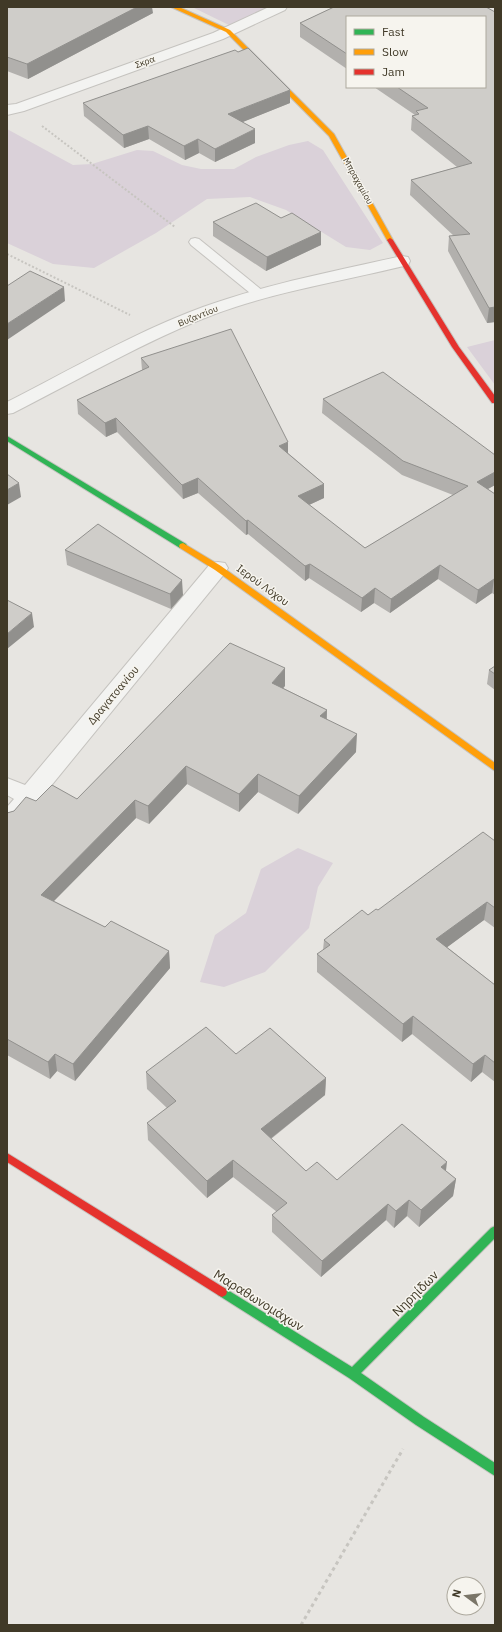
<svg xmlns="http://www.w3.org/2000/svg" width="502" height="1632" font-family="'IBM Plex Sans',sans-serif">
  <rect width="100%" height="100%" fill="#e7e5e1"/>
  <!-- green -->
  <path fill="#dad1d9" d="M 192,7 L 269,7 L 231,26 Z
    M 7,129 L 73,165 L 92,164 L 137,150 L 153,151 L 182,165 L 201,169 L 234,169 L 256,157 L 289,145 L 308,141 L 323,150 L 383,243 L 370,250 L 346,247 L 286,210 L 250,197 L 207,199 L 156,233 L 94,268 L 53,264 L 7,243 Z
    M 495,340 L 495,385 L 467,347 Z
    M 298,848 L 333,863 L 318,887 L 309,928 L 265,972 L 224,987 L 200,982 L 215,935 L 246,913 L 261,869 Z"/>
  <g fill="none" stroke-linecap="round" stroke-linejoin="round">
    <!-- lane casing -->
    <g stroke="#c5c3bf" stroke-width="2">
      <path id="lane" d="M 195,238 L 199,239 L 263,291 L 265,294 L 263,297 L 255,297 L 191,245 L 189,242 L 191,239 Z"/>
    </g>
    <!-- street casing -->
    <g stroke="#c5c3bf" stroke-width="2">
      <path id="street" d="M 269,7 L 287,7 L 285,10 L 223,39 L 24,111 L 7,115 L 7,105 L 16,104 L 213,33 Z
        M 402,256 L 408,257 L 410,261 L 408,265 C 343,281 277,291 215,314 C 147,340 78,380 13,413 L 7,414 L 7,402 C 70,370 137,331 203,307 C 267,284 335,271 402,256 Z
        M 218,562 L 225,563 L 228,568 L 225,573 L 37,803 L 15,828 L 7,830 L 7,807 L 14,799 L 7,795 L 7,778 L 25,785 L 211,563 Z"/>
    </g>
    <!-- fast casing -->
    <g stroke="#c5c3bf" stroke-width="2">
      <path id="fast" d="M 7,436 L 186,544 L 187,546 L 186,548 L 180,548 L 7,441 Z
        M 495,1226 L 495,1238 L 361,1373 L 424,1417 L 495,1463 L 495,1476 L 416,1425 L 349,1378 L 218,1295 L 217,1292 L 218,1289 L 222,1287 L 226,1289 L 352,1367 L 491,1228 Z"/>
    </g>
    <!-- slow casing -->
    <g stroke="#c5c3bf" stroke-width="2">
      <path id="slow" d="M 171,7 L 179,7 L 230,30 L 334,134 L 393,240 L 392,241 L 388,241 L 387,240 L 329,136 L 226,32 Z
        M 183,543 L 221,566 L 495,763 L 495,771 L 215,570 L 180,548 L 179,546 L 180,544 Z"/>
    </g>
    <!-- jam casing -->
    <g stroke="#c5c3bf" stroke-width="2">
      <path id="jam" d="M 390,238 L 393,240 L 459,347 L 495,396 L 495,403 L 492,403 L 452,347 L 387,240 Z
        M 7,1153 L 226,1289 L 227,1292 L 226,1295 L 222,1297 L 218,1295 L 7,1162 Z"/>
    </g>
    <!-- path-far1 -->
    <path stroke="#c7c5c0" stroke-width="2" stroke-dasharray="2 2" stroke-linecap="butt" d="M 42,126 L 175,227
      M 7,254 L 130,315"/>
    <!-- path -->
    <path stroke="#c7c5c0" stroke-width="3" stroke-dasharray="3.5 3.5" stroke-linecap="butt" d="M 301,1625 L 403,1449"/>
    <!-- lane -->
    <use href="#lane" fill="#f3f3f1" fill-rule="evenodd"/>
    <!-- street -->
    <use href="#street" fill="#f3f3f1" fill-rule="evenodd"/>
    <!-- fast -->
    <use href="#fast" fill="#30b455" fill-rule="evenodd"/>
    <!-- slow -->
    <use href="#slow" fill="#ff9f0a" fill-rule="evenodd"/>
    <!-- jam -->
    <use href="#jam" fill="#e5322d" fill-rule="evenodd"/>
  </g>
  <!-- wall -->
  <path fill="#b2b0ad" d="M 7,7 L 153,13 L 28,79 L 7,71 Z
    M 334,7 L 486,7 L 495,12 L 495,322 L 487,323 L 448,251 L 449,236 L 454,236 L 410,195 L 411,180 L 457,167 L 411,130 L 412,116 L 415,115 L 374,87 L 485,87 L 485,17 L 347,17 L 347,69 L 300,37 L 300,23 Z
    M 290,90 L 290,103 L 242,122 L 255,143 L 215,162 L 199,153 L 185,160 L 149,139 L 124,148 L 84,116 L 83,103 Z
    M 281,218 L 321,232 L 321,245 L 266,271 L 213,236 L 213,222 Z
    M 141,358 L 288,453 L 324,484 L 324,498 L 309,505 L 365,548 L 453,495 L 402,475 L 322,413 L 323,399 L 495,455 L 495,485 L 488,489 L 495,494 L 495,595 L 492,593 L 476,604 L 438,579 L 390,613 L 374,603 L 361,612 L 309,578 L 305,581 L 248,534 L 246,535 L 198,493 L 183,499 L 117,432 L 106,437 L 78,414 L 77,400 L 142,370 Z
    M 65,550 L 183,595 L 171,609 L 67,565 Z
    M 495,666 L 495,690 L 487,684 L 489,670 Z
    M 285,686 L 283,688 L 327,710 L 327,719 L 356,752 L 298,814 L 258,792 L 239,812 L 187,784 L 149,824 L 136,818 L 54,901 L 105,927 L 169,951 L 170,968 L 75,1081 L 57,1071 L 50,1079 L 7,1055 L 7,813 L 14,811 L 36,801 L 77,799 Z
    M 495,841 L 495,928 L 484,920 L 447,947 L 495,985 L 495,1082 L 482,1072 L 471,1082 L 412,1034 L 402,1042 L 317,972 L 317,954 L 323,950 L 324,940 L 378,910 Z
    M 236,1054 L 326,1078 L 325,1095 L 271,1139 L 306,1171 L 337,1180 L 446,1171 L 456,1179 L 453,1196 L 419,1227 L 407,1216 L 394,1228 L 386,1220 L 321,1277 L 272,1232 L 272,1215 L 277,1212 L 233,1177 L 207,1198 L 148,1140 L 147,1123 L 167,1108 L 147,1089 L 146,1072 Z"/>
  <!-- shaded-wall -->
  <path fill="#91908d" d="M 137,7 L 152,7 L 153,13 L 28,79 L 27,64 Z
    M 290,90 L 290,103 L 228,128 L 228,114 Z
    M 148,126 L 149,139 L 124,148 L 123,135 Z
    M 255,129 L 255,143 L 215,162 L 215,149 Z
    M 198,139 L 199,153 L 185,160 L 184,146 Z
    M 321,232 L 321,245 L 266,271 L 267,257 Z
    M 64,287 L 65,301 L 7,340 L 7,324 Z
    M 495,307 L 495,322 L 487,323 L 489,308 Z
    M 116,418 L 117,432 L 106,437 L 105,423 Z
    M 288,442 L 288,456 L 279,446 Z
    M 495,472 L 495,485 L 475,496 L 477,482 Z
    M 198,478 L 198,493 L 183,499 L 182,485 Z
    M 19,483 L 21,497 L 7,505 L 7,490 Z
    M 324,484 L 324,498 L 298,510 L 298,496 Z
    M 248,520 L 248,534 L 246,535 L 246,521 Z
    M 310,564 L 309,578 L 305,581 L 305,566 Z
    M 440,565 L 438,579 L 390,613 L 391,599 Z
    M 494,579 L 492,593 L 476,604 L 478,590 Z
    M 182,580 L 183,595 L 171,609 L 170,594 Z
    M 375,588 L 374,603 L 361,612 L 362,598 Z
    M 32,613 L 34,627 L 7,649 L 7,634 Z
    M 285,668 L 285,686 L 272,701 L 272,683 Z
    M 327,710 L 326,728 L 320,716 Z
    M 357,734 L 356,752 L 298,814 L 299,796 Z
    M 186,766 L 187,784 L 149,824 L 148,806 Z
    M 258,774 L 258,792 L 239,812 L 239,794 Z
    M 135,800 L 136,818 L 43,912 L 41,895 Z
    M 487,902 L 484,920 L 434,957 L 436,939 Z
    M 169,951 L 170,968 L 75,1081 L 73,1064 Z
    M 413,1016 L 412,1034 L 402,1042 L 403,1024 Z
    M 55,1054 L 57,1071 L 50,1079 L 48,1062 Z
    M 485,1055 L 482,1072 L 471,1082 L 473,1064 Z
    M 326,1078 L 325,1095 L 260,1147 L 261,1129 Z
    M 233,1160 L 233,1177 L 207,1198 L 207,1181 Z
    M 447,1162 L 445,1179 L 441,1167 Z
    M 456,1179 L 453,1196 L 419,1227 L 421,1210 Z
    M 409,1200 L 407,1216 L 394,1228 L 396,1211 Z
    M 388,1204 L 386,1220 L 321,1277 L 322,1261 Z"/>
  <!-- building -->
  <path fill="#cfcdc9" stroke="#91908d" d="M 7,7 L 137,7 L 27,64 L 7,57 Z
    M 334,7 L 486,7 L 495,12 L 495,307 L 489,308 L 449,236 L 470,234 L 411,180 L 472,163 L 412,116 L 419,114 L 416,111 L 428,108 L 397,87 L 485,87 L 485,17 L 347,17 L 347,54 L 300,23 Z
    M 248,48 L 290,90 L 228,114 L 255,129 L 215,149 L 198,139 L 184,146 L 148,126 L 123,135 L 83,103 L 235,50 L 238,52 Z
    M 256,203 L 281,218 L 292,213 L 321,232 L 267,257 L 213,222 Z
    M 30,271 L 64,287 L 7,324 L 7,286 Z
    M 231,329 L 288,442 L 279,446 L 324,484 L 298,496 L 365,548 L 468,486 L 403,461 L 323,399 L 383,372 L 495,455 L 495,472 L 477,482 L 495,494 L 495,580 L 494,579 L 478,590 L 440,565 L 391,599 L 375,588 L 362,598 L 310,564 L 305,566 L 248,520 L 246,521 L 198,478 L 182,485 L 116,418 L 105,423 L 77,400 L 149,367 L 141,358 Z
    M 7,474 L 19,483 L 7,490 Z
    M 98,524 L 182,580 L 170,594 L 65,550 Z
    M 7,600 L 32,613 L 7,634 Z
    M 230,643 L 285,668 L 272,683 L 327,710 L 320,716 L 357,734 L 299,796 L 258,774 L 239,794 L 186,766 L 148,806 L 135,800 L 41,895 L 105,927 L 111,921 L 169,951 L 73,1064 L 55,1054 L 48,1062 L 7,1039 L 7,813 L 14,811 L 26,797 L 36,801 L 52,785 L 77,799 Z
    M 495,666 L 495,674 L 489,670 Z
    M 483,832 L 495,841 L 495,908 L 487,902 L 436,939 L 495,985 L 495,1063 L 485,1055 L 473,1064 L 413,1016 L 403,1024 L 317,954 L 330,945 L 324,940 L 362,910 L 368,915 L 376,909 L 378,910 Z
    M 206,1027 L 236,1054 L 270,1028 L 326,1078 L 261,1129 L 306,1171 L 317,1162 L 337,1180 L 402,1124 L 447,1162 L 441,1167 L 456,1179 L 421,1210 L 409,1200 L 396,1211 L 388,1204 L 322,1261 L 272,1215 L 287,1203 L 233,1160 L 207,1181 L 147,1123 L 176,1101 L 146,1072 Z"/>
  <g text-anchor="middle" stroke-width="3" stroke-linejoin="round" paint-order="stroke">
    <!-- far-street labels -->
    <g font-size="9" fill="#403927" stroke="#f6f4ee">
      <text transform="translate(145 62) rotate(-20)" y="3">Σκρα</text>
      <text transform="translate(358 181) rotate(61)" y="3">Μπραχαμίου</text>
      <text transform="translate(198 316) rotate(-22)" y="3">Βυζαντίου</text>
    </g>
    <!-- street labels -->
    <g font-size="11" fill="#403927" stroke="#f6f4ee">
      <text transform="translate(263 585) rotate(36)" y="4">Ιερού Λόχου</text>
      <text transform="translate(113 695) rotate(-50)" y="4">Δραγατσανίου</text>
    </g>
    <!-- near-street labels -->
    <g font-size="13" fill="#403927" stroke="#f6f4ee">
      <text transform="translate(415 1293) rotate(-45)" y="5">Νηρηίδων</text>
      <text transform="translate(259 1300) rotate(32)" y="5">Μαραθωνομάχων</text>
    </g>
  </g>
  <!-- border -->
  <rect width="502" height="1632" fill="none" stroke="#403927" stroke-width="16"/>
  <!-- legend -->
  <rect x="346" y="16" width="140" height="72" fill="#f6f4ee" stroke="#ada99e"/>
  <rect x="354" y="29" width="20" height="6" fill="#30b455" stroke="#ada99e"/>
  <text x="382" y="36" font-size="12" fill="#403927">Fast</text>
  <rect x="354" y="49" width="20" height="6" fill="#ff9f0a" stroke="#ada99e"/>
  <text x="382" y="56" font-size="12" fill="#403927">Slow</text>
  <rect x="354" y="69" width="20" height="6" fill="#e5322d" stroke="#ada99e"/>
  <text x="382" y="76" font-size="12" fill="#403927">Jam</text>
  <!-- north arrow -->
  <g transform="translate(466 1596) rotate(285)"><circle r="19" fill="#f6f4ee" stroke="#ada99e"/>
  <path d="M0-3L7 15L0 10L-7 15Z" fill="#7a7568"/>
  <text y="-6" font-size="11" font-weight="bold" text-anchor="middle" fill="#403927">N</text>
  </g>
</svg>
